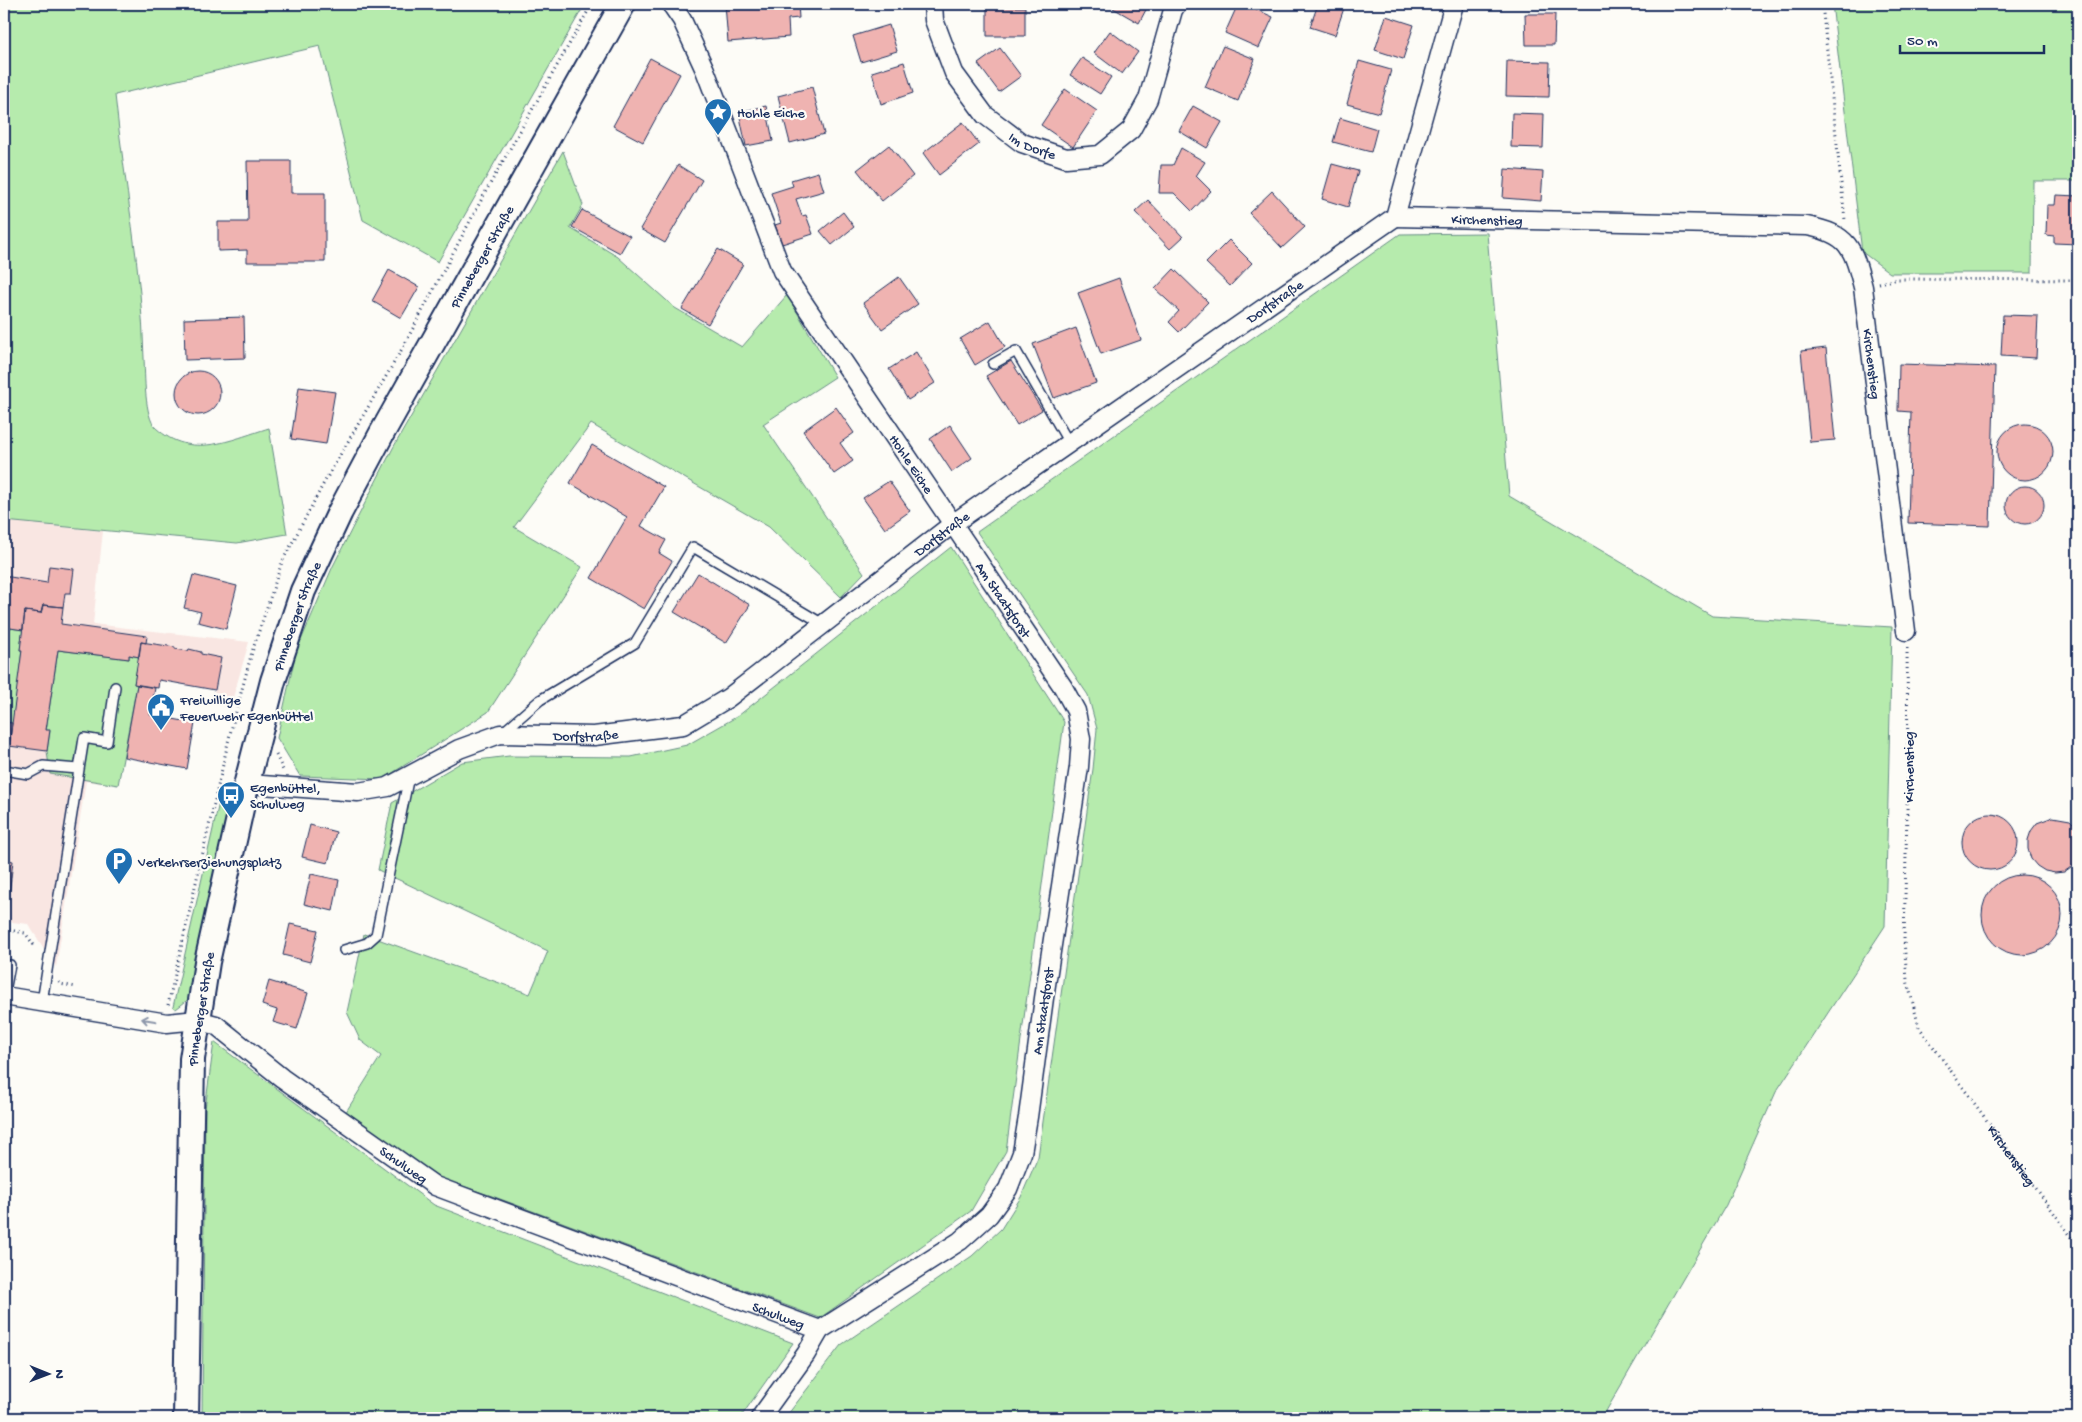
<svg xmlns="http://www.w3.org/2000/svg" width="2082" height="1422" font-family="'Gochi Hand',sans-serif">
  <rect width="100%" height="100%" fill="#fdfcf7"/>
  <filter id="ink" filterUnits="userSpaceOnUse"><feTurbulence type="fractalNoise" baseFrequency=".02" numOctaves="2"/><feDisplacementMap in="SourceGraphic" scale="10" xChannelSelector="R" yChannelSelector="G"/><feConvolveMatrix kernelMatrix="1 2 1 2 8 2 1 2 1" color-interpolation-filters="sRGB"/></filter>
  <g filter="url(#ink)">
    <!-- built -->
    <path fill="#f9e6e2" d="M 4,521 L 103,531 L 93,624 L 249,642 L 230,708 L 212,703 L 215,690 L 160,680 L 158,688 L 137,685 L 118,785 L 86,781 L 56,967 L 28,924 L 4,921 Z"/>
    <!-- green -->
    <path fill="#b6ebad" stroke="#688d86" d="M 4,4 L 585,4 L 438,262 L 363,220 L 320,46 L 115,95 C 124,183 142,270 144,358 C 145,374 144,417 156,428 C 191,460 230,440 269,428 L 287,534 L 237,543 L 4,521 Z
      M 1832,4 L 2078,4 L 2078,181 L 2033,181 L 2032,273 L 1890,273 L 1862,252 Z
      M 563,151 L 583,205 L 570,228 L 618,257 L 675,308 L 742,347 L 787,295 L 835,377 L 763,424 L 864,573 L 841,597 L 769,527 L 591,424 L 514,527 L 582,567 L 488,712 L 383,779 L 300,776 L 277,738 L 296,652 L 333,566 L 393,448 Z
      M 1487,233 L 1509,496 L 1712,616 L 1892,627 L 1885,926 L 1776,1092 L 1726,1205 L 1602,1418 L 785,1418 L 841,1345 L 972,1256 L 1001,1229 L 1021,1197 L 1038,1157 L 1093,769 L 1097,729 L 1088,695 L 977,532 L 1400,234 Z
      M 951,547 L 1064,722 L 1006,1151 L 971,1211 L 820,1318 L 492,1196 L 441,1179 L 344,1115 L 381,1056 L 360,1040 L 347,1012 L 364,934 L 530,994 L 548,951 L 378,870 L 392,803 L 462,762 L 509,756 L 631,757 L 687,745 L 738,716 Z
      M 4,627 L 23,630 L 20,650 L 22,650 L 13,726 L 11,723 L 4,722 Z
      M 58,650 L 129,659 L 129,655 L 139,657 L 134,684 L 137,685 L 118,785 L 50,774 L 47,751 L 50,731 L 46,730 Z
      M 220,798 L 230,802 L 230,808 L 190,998 L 176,1009 L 173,1007 Z
      M 214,1042 L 434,1205 L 793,1343 L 740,1418 L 202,1418 L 205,1109 Z"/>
    <!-- building -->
    <path fill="#efb3b1" stroke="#1b2f5e" d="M 725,4 L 798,4 L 799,18 L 788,19 L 789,37 L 728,42 Z
      M 1115,4 L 1149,4 L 1139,23 L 1113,8 Z
      M 1238,4 L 1244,4 L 1273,17 L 1259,48 L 1225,33 Z
      M 1318,4 L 1345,5 L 1335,35 L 1310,27 Z
      M 987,7 L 1025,7 L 1025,36 L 987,36 Z
      M 1525,14 L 1555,14 L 1554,45 L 1526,45 Z
      M 1386,16 L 1414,25 L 1403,59 L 1375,50 Z
      M 889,25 L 897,51 L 861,62 L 853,36 Z
      M 1110,31 L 1138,52 L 1122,74 L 1094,53 Z
      M 1223,46 L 1255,59 L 1238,101 L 1205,87 Z
      M 1000,48 L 1021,76 L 999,92 L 978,64 Z
      M 650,58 L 680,74 L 643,142 L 613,126 Z
      M 1082,58 L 1111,77 L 1100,94 L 1070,75 Z
      M 1359,61 L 1391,70 L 1379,113 L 1347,104 Z
      M 1507,61 L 1550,62 L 1549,97 L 1506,96 Z
      M 904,62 L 913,93 L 881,104 L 872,72 Z
      M 812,87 L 824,134 L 790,143 L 778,96 Z
      M 1065,89 L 1097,111 L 1073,147 L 1041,125 Z
      M 766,106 L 773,141 L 746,146 L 739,112 Z
      M 1193,106 L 1222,122 L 1207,148 L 1179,131 Z
      M 1512,113 L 1544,114 L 1543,148 L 1511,147 Z
      M 1340,118 L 1377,129 L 1371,152 L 1333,142 Z
      M 963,122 L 979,144 L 939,175 L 923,153 Z
      M 889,145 L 913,176 L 882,201 L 857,170 Z
      M 1181,148 L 1205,162 L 1196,176 L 1211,191 L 1192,211 L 1174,193 L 1159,193 L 1161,165 L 1173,165 Z
      M 247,161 L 291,161 L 291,193 L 325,193 L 325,262 L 247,262 L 247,250 L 218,251 L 218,222 L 248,222 Z
      M 1332,164 L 1358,171 L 1348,207 L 1322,199 Z
      M 678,165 L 702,180 L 665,243 L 640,229 Z
      M 1505,169 L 1543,172 L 1541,201 L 1503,198 Z
      M 818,172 L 824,191 L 796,199 L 802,216 L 806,215 L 813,234 L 782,244 L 775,225 L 781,223 L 771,193 L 793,186 L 791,180 Z
      M 1272,191 L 1305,227 L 1282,248 L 1249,213 Z
      M 2056,195 L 2078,196 L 2078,244 L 2054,243 L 2054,236 L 2046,235 L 2047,205 L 2055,205 Z
      M 1148,200 L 1183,237 L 1170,249 L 1135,212 Z
      M 582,210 L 630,236 L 620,253 L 572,227 Z
      M 843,212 L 854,227 L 832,245 L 820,231 Z
      M 1229,240 L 1252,263 L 1230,286 L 1206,263 Z
      M 718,249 L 743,264 L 708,324 L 682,309 Z
      M 1174,269 L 1208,302 L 1179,332 L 1169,322 L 1179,311 L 1155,289 Z
      M 389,270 L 419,287 L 401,318 L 372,301 Z
      M 899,277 L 918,304 L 882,329 L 863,303 Z
      M 1119,278 L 1141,340 L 1101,354 L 1078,293 Z
      M 2003,315 L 2038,316 L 2036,358 L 2001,356 Z
      M 244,317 L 245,358 L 185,360 L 184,319 Z
      M 990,321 L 1005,347 L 975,365 L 960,339 Z
      M 1076,328 L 1096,383 L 1054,398 L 1033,344 Z
      M 1826,348 L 1835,440 L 1810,442 L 1801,351 Z
      M 916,352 L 935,383 L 908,400 L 889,369 Z
      M 1011,361 L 1042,410 L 1017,425 L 986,376 Z
      M 1899,364 L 1995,367 L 1990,526 L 1908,523 L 1911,412 L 1898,411 Z
      M176 393a22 22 0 1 1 44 0a22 22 0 1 1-44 0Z
      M 299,387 L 335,392 L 326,444 L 291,439 Z
      M 836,407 L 854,433 L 840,443 L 853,461 L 834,474 L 803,431 Z
      M1997 452a28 28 0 1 1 56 0a28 28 0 1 1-56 0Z
      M 950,425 L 972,458 L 952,472 L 930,439 Z
      M 592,445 L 664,487 L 641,526 L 666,540 L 659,553 L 672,561 L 644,609 L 591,578 L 627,517 L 570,483 Z
      M 889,481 L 910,511 L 885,529 L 863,498 Z
      M2006 505a19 19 0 1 1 38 0a19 19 0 1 1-38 0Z
      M 49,566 L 74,569 L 71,593 L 65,593 L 63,607 L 43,605 L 41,613 L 25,611 L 23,630 L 4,627 L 4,576 L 47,583 Z
      M 698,573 L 750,605 L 726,643 L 674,612 Z
      M 193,575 L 237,586 L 226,629 L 198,622 L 201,612 L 184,608 Z
      M 43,605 L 63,607 L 61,624 L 147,636 L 146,643 L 141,642 L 139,657 L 129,655 L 129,659 L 58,650 L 46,730 L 50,730 L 47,751 L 9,746 L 22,650 L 20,650 L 25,611 L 41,613 Z
      M 141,642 L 175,647 L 175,649 L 188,651 L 189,649 L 201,652 L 201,654 L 221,658 L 215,690 L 159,680 L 158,688 L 134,684 Z
      M 137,685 L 155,688 L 150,715 L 195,723 L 187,769 L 124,757 Z
      M 4,722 L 12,723 L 8,753 L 4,752 Z
      M1962 842a28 28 0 1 1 56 0a28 28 0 1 1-56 0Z
      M 2053,817 L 2070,820 L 2078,828 L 2078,862 L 2064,872 L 2055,873 L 2045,871 L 2037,866 L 2031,859 L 2028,849 L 2028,840 L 2031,831 L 2037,823 Z
      M 310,825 L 336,832 L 328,863 L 302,857 Z
      M 4,859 L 13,861 L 6,920 L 4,920 Z
      M 311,874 L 339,880 L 333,911 L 304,904 Z
      M1982 915a40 40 0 1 1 80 0a40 40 0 1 1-80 0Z
      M 290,924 L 318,930 L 310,962 L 283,955 Z
      M 269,981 L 308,993 L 297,1029 L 273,1022 L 277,1010 L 262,1005 Z"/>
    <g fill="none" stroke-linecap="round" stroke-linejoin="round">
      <!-- lane casing -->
      <g stroke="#1b2f5e" stroke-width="12">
        <path id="lane" d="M 993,364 L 1016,351 L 1069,443
          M 502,733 L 540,700 L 635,643 L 693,547 L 823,624
          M 4,770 L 28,774 L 43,766 L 78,769
          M 344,950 L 367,943 L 376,935 L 409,776
          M 4,996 L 10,965
          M 42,1002 L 84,738 L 107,742 L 115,687"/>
      </g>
      <!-- street casing -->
      <g stroke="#1b2f5e" stroke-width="21">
        <g id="street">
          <path id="s2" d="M 671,4 L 682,20 L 705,70 L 782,271 L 1063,687 L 1076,711 L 1081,739 L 1079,767 L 1044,998 L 1028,1117 L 1022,1153 L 1008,1189 L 989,1215 L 960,1241 L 820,1330 L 806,1354 L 760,1418"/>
          <path id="s3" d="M 933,4 L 934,20 L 954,73 L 985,115 L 1022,143 L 1066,158 L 1100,155 L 1131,130 L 1148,99 L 1173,10 L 1177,4"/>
          <path id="s4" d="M 1395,217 L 1807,226 C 1849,234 1853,248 1863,287 L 1906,631"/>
          <path id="s5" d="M 247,782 L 262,785 L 358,792 L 388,787 L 459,749 L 500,734 L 594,736 L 683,725 L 728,698 L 954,523 L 1395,217 L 1454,4"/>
          <path id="s6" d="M 4,996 L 167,1023 L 197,1020 L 216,1025 L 282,1078 L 435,1186 L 820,1330"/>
        </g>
      </g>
      <!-- secondary casing -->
      <g stroke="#1b2f5e" stroke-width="28">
        <g id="secondary">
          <path id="s7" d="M 186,1418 L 192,1059 L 207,962 L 247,782 L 273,681 L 303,591 L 340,512 L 382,433 L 623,4"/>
        </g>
      </g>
      <!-- path -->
      <g stroke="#1b2f5e" stroke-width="3" stroke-dasharray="1 4" stroke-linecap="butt">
        <path d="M 1822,4 L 1845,220"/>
        <path d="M 1879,283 L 1898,279 L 2078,280"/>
        <path id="s1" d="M 1907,648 L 1908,769 L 1904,940 L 1907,980 L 1919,1027 L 2078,1246"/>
        <path d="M 276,755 L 283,770"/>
        <path d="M 4,929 L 25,933 L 36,948"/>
        <path d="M 59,982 L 60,984 L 76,987"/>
        <path d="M 168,1005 L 230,734 L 252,652 L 282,562 L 325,481 L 402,349 L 485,193 L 592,4"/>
      </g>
      <!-- lane -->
      <use href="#lane" stroke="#fdfcf7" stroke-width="9"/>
      <!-- street -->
      <use href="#street" stroke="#fdfcf7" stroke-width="18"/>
      <!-- secondary -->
      <use href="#secondary" stroke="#fdfcf7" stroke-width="24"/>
    </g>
    <!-- one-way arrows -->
    <defs><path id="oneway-shaft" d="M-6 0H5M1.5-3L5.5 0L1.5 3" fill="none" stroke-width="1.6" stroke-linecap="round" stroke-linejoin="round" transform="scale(1.25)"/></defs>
    <use stroke="#8c96aa" href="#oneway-shaft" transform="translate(149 1020) rotate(-170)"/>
  </g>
  <!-- icons -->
  <defs>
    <g id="sight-pin" transform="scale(1.4375)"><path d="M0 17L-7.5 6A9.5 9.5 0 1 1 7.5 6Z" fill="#1f6fb2" stroke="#fdfcf7"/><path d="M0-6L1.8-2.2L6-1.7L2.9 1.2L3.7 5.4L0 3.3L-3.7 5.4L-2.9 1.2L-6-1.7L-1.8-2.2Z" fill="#fff"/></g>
    <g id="civic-pin" transform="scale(1.4375)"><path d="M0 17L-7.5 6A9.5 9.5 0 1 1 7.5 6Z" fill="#1f6fb2" stroke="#fdfcf7"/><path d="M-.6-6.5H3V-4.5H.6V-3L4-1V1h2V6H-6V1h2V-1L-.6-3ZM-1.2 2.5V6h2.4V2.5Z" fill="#fff"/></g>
    <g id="bus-pin" transform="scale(1.4375)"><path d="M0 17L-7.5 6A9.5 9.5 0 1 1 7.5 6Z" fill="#1f6fb2" stroke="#fdfcf7"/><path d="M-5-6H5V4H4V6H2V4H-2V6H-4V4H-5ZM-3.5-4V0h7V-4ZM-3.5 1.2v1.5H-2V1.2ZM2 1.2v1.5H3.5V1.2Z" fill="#fff"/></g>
    <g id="parking-pin" transform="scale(1.4375)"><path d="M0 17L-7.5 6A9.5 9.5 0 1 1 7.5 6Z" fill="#1f6fb2" stroke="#fdfcf7"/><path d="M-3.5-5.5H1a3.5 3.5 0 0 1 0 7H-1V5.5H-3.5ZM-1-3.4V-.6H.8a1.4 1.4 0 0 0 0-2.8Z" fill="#fff"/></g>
  </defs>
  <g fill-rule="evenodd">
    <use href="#sight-pin" x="718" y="112"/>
    <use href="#civic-pin" x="161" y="707"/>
    <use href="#bus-pin" x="231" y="795"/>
    <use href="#parking-pin" x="119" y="861"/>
  </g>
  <g text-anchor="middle" stroke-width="4.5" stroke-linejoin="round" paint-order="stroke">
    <!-- poi labels -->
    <g font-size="14" fill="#1b2f5e" stroke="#fdfcf7" text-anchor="start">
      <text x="737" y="117">Hohle Eiche</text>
      <text x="180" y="704">Freiwillige<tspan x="180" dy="16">Feuerwehr Egenbüttel</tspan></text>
      <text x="250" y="792">Egenbüttel,<tspan x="250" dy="16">Schulweg</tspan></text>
      <text x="138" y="866">Verkehrserziehungsplatz</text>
    </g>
    <!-- street labels -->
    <g font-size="14" fill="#1b2f5e" stroke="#fdfcf7">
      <text dy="5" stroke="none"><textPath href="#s3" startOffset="182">Im Dorfe</textPath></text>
      <text dy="5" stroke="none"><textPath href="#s4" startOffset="92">Kirchenstieg</textPath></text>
      <text dy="5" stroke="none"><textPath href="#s7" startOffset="1220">Pinneberger Straße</textPath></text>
      <text dy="5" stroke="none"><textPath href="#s5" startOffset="1178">Dorfstraße</textPath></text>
      <text dy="5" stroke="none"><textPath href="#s4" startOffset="580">Kirchenstieg</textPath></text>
      <text dy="5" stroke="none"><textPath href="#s2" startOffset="522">Hohle Eiche</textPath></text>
      <text dy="5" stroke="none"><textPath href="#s5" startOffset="772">Dorfstraße</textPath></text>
      <text dy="5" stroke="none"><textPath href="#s2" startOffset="686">Am Staatsforst</textPath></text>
      <text dy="5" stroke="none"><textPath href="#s7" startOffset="815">Pinneberger Straße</textPath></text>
      <text dy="5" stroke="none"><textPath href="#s5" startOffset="352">Dorfstraße</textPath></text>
      <text transform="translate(1908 767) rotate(-90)" y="5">Kirchenstieg</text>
      <text dy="5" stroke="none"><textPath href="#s7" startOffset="410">Pinneberger Straße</textPath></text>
      <text transform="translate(1042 1011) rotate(-82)" y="5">Am Staatsforst</text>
      <text dy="5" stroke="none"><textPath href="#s1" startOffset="539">Kirchenstieg</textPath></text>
      <text dy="5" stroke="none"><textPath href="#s6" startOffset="449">Schulweg</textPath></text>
      <text dy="5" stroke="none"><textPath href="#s6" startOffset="854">Schulweg</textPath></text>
    </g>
  </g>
  <!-- margin -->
  <rect width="2082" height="1422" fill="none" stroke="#fdfcf7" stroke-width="20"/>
  <rect x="10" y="10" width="2062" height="1402" fill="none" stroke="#1b2f5e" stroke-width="2" filter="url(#ink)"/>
  <!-- north arrow -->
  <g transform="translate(48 1374) rotate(91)" stroke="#fdfcf7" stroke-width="4" paint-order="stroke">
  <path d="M0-4L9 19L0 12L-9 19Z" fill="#1b2f5e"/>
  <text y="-8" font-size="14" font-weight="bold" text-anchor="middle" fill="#1b2f5e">N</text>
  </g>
  <!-- scale -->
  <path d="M1900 45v8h144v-8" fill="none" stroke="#1b2f5e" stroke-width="2.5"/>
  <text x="1907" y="45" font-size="15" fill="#1b2f5e" stroke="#fdfcf7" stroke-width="4" paint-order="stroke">50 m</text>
</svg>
